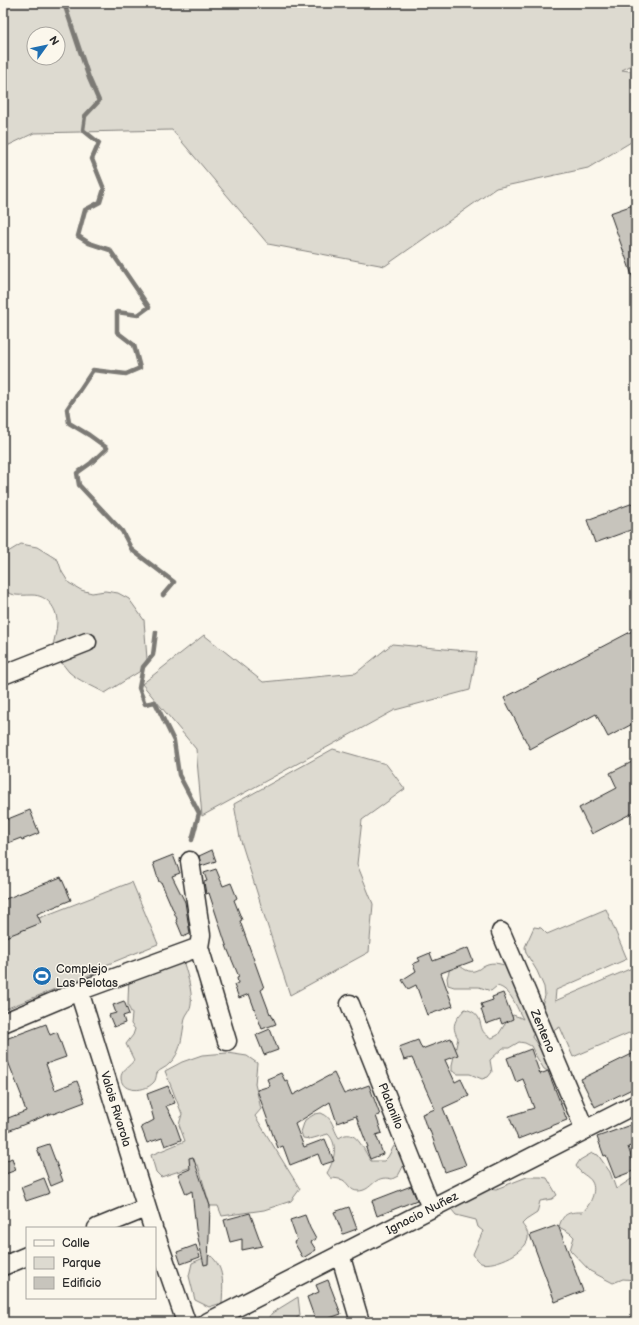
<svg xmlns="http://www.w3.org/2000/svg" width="639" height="1325" font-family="'Balsamiq Sans',sans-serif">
  <rect width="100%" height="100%" fill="#fbf7ec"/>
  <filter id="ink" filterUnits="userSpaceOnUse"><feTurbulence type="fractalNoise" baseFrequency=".025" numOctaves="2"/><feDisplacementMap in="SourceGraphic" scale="8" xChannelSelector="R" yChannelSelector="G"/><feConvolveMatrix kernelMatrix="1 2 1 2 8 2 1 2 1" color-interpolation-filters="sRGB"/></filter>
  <g filter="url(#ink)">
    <!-- green -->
    <path fill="#dddad0" stroke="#84827e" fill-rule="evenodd" d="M 3,3 L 636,3 L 636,63 L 622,70 L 636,72 L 636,139 L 588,168 L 496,188 L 385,266 L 268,244 L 172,130 L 34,133 L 3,148 ZM 34,34 L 58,34 L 58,58 L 34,58 Z
      M 21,544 L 37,547 L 58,560 L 62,572 L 69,583 L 81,590 L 92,593 L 105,591 L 118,593 L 129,599 L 144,620 L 147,659 L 142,670 L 105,693 C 93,686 79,681 69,672 C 63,665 58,657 52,649 C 54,641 57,630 57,622 C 57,608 47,595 32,595 C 20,595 14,597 3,590 L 3,555 Z
      M 204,635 L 263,682 L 356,673 L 392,644 L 477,652 L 470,690 L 395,710 L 202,816 L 196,749 L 142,684 Z
      M 333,749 L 386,764 L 405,789 L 362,820 L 357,864 L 373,904 L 369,952 L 290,995 L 265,918 L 240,838 L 234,804 Z
      M 132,882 L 158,944 L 106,965 L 107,968 L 3,1010 L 3,932 Z
      M 606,909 L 627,959 L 556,990 L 555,1001 L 632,968 L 636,977 L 636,1030 L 573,1057 L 560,1027 L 553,1031 L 534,1032 L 532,1037 L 553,1067 L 550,1072 L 544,1069 L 537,1058 L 531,1046 L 525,1043 L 519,1042 L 509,1048 L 503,1048 L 490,1060 L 492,1072 L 488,1077 L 482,1079 L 470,1074 L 458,1074 L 452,1071 L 452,1065 L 458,1038 C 450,1025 456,1019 465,1009 C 489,1015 473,1031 492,1038 L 498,1035 L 505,1024 L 513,1015 L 519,1017 L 523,1019 C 516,1007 511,989 497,986 L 491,991 L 479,987 L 454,987 L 448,985 L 447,978 L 451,965 L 457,963 C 462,968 469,974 477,970 C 480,969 482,966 485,965 C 493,961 503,964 510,968 L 539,1013 L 545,996 L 544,987 L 537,971 L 526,953 L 525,947 L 534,927 L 541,928 L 547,934 Z
      M 165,950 L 182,957 C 186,971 193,990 191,1005 C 191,1010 186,1014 185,1018 C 182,1034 182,1053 169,1064 C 166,1068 160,1069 157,1073 C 156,1076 156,1080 154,1082 C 149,1088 139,1091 131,1089 C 126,1088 122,1085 121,1079 C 120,1070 130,1067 134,1060 L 126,1044 L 133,1035 L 135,1029 L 131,1024 L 132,1014 L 128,1006 L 128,1001 L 129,975 Z
      M 227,1053 L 247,1056 L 257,1063 L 255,1084 L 261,1109 L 255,1116 L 300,1189 L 291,1201 L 264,1210 L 222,1216 L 218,1206 L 210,1206 L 198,1165 L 161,1177 L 156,1172 L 151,1155 L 185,1141 L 179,1125 L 182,1114 L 165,1071 L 182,1062 L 202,1055 Z
      M 321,1113 C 334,1118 332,1128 339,1138 C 356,1126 363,1150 371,1161 L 384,1161 L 388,1157 L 394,1146 L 400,1144 L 407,1159 L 398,1176 L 392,1179 C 373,1174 373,1191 358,1191 C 350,1191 349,1184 343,1180 C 340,1179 334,1178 331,1178 L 327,1173 C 334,1161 339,1145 328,1134 L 310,1139 L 303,1138 L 301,1132 L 305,1120 L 315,1114 Z
      M 592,1153 L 598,1155 L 610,1172 L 616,1189 L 636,1176 L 636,1280 L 623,1279 L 613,1283 L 590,1271 L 570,1250 L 574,1237 L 570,1233 L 559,1227 C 563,1212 570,1212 583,1212 C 590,1205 597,1191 592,1182 C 589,1176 580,1174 576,1166 L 580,1160 Z
      M 527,1177 L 541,1177 L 547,1178 L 557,1195 L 552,1199 L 540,1201 L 537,1213 L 526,1220 L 522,1224 C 524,1227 528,1232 528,1235 C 531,1251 494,1267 481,1263 C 477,1261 475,1258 473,1254 L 483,1231 L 478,1227 L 476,1220 L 456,1215 L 452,1210 L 454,1203 L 475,1186 L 496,1189 Z
      M 210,1255 C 225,1268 223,1284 222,1303 L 209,1307 L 195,1300 L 189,1276 L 192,1263 Z
      M 298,1297 L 300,1315 L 292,1322 L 265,1322 L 272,1313 Z"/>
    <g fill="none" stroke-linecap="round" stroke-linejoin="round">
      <!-- stream -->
      <path stroke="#7b7a75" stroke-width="4.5" d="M 64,3 L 89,78 L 99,101 L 85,116 L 83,130 L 99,143 L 92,159 L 104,189 L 100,202 L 85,210 L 78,236 L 89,243 L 110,250 L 149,307 L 138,315 L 117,312 L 117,332 L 134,345 L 140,368 L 126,374 L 93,370 L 67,409 L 69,423 L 89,435 L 107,448 L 91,463 L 77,473 L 79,485 L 122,531 L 132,550 L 174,582 L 163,595
        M 156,632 L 153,655 L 143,667 L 139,688 L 145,704 L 155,702 L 174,741 L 179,775 L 199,813 L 192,840"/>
    </g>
    <!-- building -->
    <path fill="#c7c4bc" stroke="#2b2b2b" d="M 636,204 L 636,281 L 634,281 L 610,213 Z
      M 636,502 L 636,528 L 595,543 L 587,520 Z
      M 636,629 L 636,722 L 608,737 L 596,714 L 530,749 L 504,698 Z
      M 636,760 L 636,811 L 592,834 L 579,808 L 617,788 L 610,773 Z
      M 30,810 L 39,833 L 22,840 L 21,838 L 3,845 L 3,821 Z
      M 212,850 L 216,861 L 201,866 L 199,856 Z
      M 173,855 L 180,873 L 172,876 L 185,902 L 190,934 L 183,937 L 176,920 L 177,919 L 161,882 L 159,882 L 153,863 Z
      M 216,869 L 223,886 L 231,883 L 237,898 L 234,900 L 242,920 L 240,921 L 264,988 L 261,990 L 270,1014 L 271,1013 L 276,1024 L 262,1029 L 249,994 L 239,998 L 234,985 L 238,983 L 237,978 L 239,977 L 227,948 L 209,893 L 206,894 L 204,882 L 207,881 L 204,873 Z
      M 61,877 L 71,900 L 37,914 L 41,923 L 3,938 L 3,900 Z
      M 468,948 L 473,961 L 441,973 L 453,1006 L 427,1015 L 416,985 L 408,989 L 402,980 L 416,971 L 413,964 L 420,961 L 418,958 L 430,953 L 433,961 Z
      M 503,993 L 513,1019 L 502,1024 L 500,1019 L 486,1024 L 481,1009 L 483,1009 L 481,1004 L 493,1000 L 492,997 Z
      M 124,1001 L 129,1014 L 123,1016 L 125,1023 L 114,1027 L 109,1015 L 116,1013 L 113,1005 Z
      M 46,1024 L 50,1035 L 57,1032 L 66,1057 L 46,1064 L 55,1090 L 77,1081 L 85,1102 L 53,1114 L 52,1113 L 3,1133 L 3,1120 L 26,1111 L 21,1097 L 22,1097 L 3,1049 L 3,1040 Z
      M 270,1029 L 278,1050 L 264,1055 L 256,1035 Z
      M 451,1038 L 458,1055 L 445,1060 L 455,1082 L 461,1079 L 469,1096 L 443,1108 L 466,1165 L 445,1172 L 429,1128 L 427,1129 L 422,1114 L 435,1109 L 412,1058 L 404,1060 L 399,1047 L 418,1040 L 422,1049 Z
      M 531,1049 L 540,1074 L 548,1071 L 567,1120 L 518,1139 L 509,1116 L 534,1108 L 523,1079 L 516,1082 L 507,1058 Z
      M 636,1052 L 636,1087 L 595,1107 L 581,1079 Z
      M 281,1073 L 285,1081 L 287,1080 L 293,1095 L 334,1073 L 344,1094 L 369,1085 L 380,1115 L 376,1116 L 382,1133 L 376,1135 L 383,1154 L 370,1159 L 366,1148 L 368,1147 L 356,1116 L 337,1123 L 330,1102 L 295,1124 L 304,1147 L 325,1139 L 334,1161 L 322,1165 L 318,1154 L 290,1165 L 283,1146 L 278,1148 L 273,1135 L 257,1090 L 270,1086 L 267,1079 Z
      M 168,1086 L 175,1103 L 166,1106 L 175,1123 L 181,1140 L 165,1146 L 162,1138 L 147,1143 L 141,1127 L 154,1120 L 147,1094 Z
      M 633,1124 L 636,1132 L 636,1144 L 628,1147 L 636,1170 L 615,1178 L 606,1155 L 604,1156 L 597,1137 Z
      M 49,1144 L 63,1181 L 51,1186 L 37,1148 Z
      M 193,1157 L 210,1206 L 208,1264 L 204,1265 L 196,1229 L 192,1191 L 186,1194 L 178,1174 L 190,1169 L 189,1158 Z
      M 12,1158 L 16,1170 L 3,1175 L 3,1162 Z
      M 44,1178 L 50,1193 L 26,1201 L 21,1187 Z
      M 411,1186 L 417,1200 L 377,1216 L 372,1201 Z
      M 349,1207 L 357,1229 L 343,1234 L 334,1212 Z
      M 250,1213 L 262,1246 L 242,1250 L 242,1239 L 230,1242 L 224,1220 Z
      M 305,1215 L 310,1228 L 316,1239 L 311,1242 L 316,1250 L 303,1258 L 294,1242 L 297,1240 L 290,1220 Z
      M 558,1225 L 583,1291 L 555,1302 L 530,1235 Z
      M 196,1245 L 200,1257 L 181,1264 L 177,1252 Z
      M 328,1280 L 341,1314 L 327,1319 L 328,1322 L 316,1322 L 307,1297 L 319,1292 L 316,1285 Z"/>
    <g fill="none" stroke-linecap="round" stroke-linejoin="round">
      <!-- street casing -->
      <g stroke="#2b2b2b" stroke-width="21">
        <path id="street" d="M 3,675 L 87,642
          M 190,861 L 201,935 L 199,947 L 227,1041
          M 501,932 L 585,1130
          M 79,991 L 153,1228
          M 350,1004 L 431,1208
          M 3,1023 L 79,991 L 199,947
          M 97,1228 L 146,1208
          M 155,1233 L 186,1322
          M 340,1254 L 360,1322
          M 3,1266 L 27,1256
          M 208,1322 L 636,1104"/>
      </g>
      <!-- street -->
      <use href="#street" stroke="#fbf7ec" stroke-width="18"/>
    </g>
  </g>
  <!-- icons -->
  <defs>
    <g id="stadium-disc" transform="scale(1)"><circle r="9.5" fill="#1f6fb2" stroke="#fbf7ec"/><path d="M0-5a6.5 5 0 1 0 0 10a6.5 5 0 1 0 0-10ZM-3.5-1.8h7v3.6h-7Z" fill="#fff"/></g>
  </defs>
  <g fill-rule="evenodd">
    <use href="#stadium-disc" x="42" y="976"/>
  </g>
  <g text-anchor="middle" stroke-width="3" stroke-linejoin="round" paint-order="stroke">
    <!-- poi labels -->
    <g font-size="12" fill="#2b2b2b" stroke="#fbf7ec" text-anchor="start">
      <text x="56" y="973">Complejo<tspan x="56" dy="14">Las Pelotas</tspan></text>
    </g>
    <!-- street labels -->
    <g font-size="12" fill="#2b2b2b" stroke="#fbf7ec">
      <text transform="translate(543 1031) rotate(67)" y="4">Zenteno</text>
      <text transform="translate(391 1106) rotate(68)" y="4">Platanillo</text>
      <text transform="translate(116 1109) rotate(73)" y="4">Valois Rivarola</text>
      <text transform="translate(422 1213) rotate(-27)" y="4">Ignacio Nuñez</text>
    </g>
  </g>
  <!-- margin -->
  <rect width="639" height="1325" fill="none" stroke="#fbf7ec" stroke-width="16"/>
  <rect x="8" y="8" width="623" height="1309" fill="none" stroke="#2b2b2b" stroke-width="1.5" filter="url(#ink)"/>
  <!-- legend -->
  <rect x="26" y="1227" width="130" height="72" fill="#fbf7ec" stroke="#a8a59f"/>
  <rect x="34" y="1240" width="20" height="6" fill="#fbf7ec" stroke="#a8a59f"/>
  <text x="62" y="1247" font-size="12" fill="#2b2b2b">Calle</text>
  <rect x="34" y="1257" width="20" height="12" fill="#dddad0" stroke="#a8a59f"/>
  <text x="62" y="1267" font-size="12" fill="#2b2b2b">Parque</text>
  <rect x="34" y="1277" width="20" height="12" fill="#c7c4bc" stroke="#a8a59f"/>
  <text x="62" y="1287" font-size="12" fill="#2b2b2b">Edificio</text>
  <!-- north arrow -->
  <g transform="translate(46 46) rotate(57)"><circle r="19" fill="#fbf7ec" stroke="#a8a59f"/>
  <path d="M0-3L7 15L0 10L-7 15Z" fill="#1f6fb2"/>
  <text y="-6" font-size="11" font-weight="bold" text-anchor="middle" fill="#2b2b2b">N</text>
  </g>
</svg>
